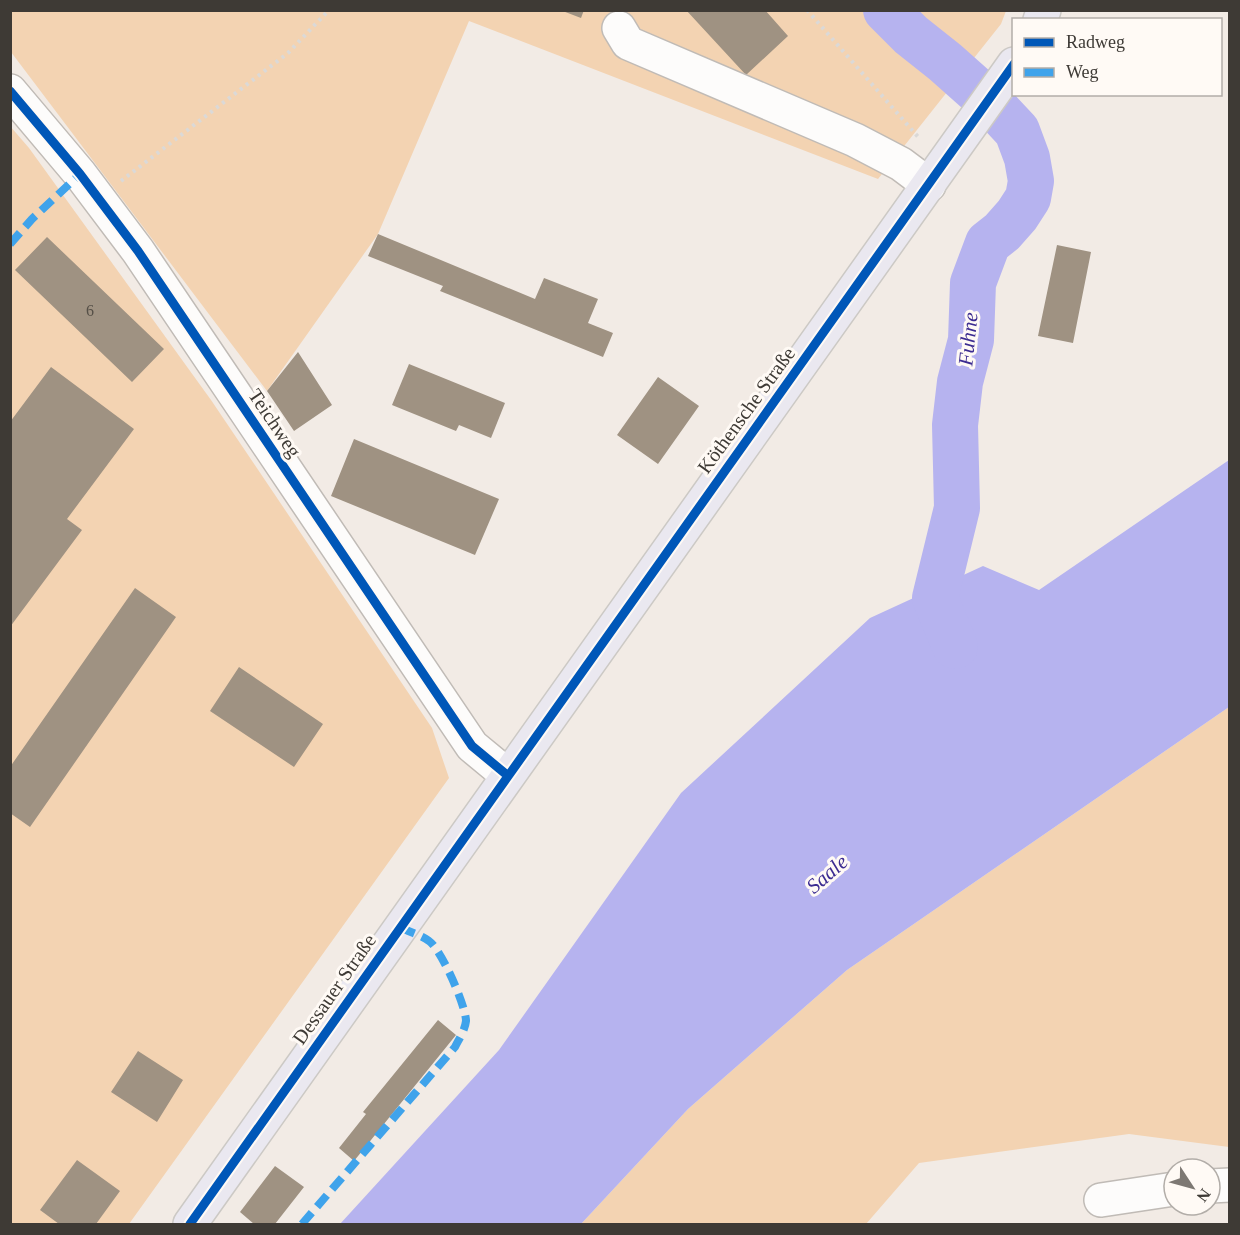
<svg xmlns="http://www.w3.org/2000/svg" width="1240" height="1235" font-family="'Times New Roman',serif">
  <rect width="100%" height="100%" fill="#f2ebe5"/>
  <!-- green -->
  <path fill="#f3d3b2" d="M 11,10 L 1006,11 L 1001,24 L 878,179 L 469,21 L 378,234 L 267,391 L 11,52 Z
    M 10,126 L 29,148 L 211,400 L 432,728 L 449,778 L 129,1224 L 11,1224 Z
    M 1229,707 L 1229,1147 L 1129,1134 L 919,1163 L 866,1224 L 581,1224 L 688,1109 L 847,970 Z"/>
  <!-- water -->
  <path fill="#b6b3ef" d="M 1229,460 L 1229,707 L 847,970 L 688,1109 L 581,1224 L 340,1224 L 499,1050 L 681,793 L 870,618 L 983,566 L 1039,590 Z"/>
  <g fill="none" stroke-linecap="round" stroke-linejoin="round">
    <!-- river -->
    <path stroke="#b6b3ef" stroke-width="46" d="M 886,10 L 911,35 L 945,62 L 990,102 L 1017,131 L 1027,158 L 1031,181 L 1028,198 L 1017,215 L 1002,232 L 988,243 L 973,283 L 971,340 L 960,382 L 955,425 L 957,508 L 935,598 L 955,646"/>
  </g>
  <!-- building -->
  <path fill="#9f9282" d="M 560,10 L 584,10 L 581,18 Z
    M 686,10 L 765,10 L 788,36 L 746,75 Z
    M 378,234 L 535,299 L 544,278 L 598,299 L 588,323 L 613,333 L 603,357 L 440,291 L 443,286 L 368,256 Z
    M 47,237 L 164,349 L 132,382 L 15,270 Z
    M 1057,245 L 1091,252 L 1073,343 L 1038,336 Z
    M 298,352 L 332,405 L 294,431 L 267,391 Z
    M 409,364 L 505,403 L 491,438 L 459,425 L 456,431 L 392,405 Z
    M 51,367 L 134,429 L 67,519 L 82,530 L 10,627 L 10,422 Z
    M 658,377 L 699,406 L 658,464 L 617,435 Z
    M 354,439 L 499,499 L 475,555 L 331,496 Z
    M 135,588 L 176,617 L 30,827 L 10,813 L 10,767 Z
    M 239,667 L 323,724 L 294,767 L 210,711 Z
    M 438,1020 L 456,1035 L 354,1161 L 339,1148 L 366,1114 L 363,1112 Z
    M 138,1051 L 183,1080 L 157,1122 L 111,1092 Z
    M 77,1160 L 120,1191 L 96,1224 L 59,1224 L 40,1210 Z
    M 275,1166 L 304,1187 L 275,1224 L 254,1224 L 240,1212 Z"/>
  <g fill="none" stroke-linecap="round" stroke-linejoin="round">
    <!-- minor casing -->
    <g stroke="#c0bbb6" stroke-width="36">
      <path id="minor" d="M 619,28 L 628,43 L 855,140 L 901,164 L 929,185
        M 10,91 L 80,174 L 138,251 L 472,746 L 507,775
        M 1210,1186 L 1230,1185
        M 1101,1200 L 1174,1189"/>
    </g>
    <!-- major casing -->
    <g stroke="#ccc9c5" stroke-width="36">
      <path id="major" d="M 1040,20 L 1044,10
        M 190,1224 L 1014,64"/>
    </g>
    <!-- path -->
    <path stroke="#dbd9d7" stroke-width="4" stroke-dasharray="3 4.5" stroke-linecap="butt" d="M 807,10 L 919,138
      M 121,181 L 288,53 L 329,10"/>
    <!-- minor -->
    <use href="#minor" stroke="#fdfcfb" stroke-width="33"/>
    <!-- major -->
    <use href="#major" stroke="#eae8f0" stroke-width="33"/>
    <!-- quiet -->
    <path stroke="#3fa3eb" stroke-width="8" stroke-dasharray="15 8" stroke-linecap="butt" d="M 10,244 L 32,219 L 80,174
      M 302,1224 L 455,1047 C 459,1039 465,1030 466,1021 C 466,1006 441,949 429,941 C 421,935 409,932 400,927"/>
    <!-- cycleway casing -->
    <g stroke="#fffaf5" stroke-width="13">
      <path id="cycleway" d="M 10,91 L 80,174 L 138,251 L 472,746 L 507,775
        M 190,1224 L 1014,64"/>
    </g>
    <!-- cycleway -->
    <use href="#cycleway" stroke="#0057b8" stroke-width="9"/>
  </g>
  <g text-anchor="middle" stroke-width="6" stroke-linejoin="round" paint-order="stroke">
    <!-- number labels -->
    <g font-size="16" fill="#565048">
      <text x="90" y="316">6</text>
    </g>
    <!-- street labels -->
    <g font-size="20" fill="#3e3a35" stroke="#fffaf5">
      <text transform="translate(746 410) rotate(-54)" y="7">Köthensche Straße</text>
      <text transform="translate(275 423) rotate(56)" y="7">Teichweg</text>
      <text transform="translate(334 989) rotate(-55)" y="7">Dessauer Straße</text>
    </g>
    <!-- water labels -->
    <g font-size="21" font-style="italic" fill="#3c2c91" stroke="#fffaf5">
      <text transform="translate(968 339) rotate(-84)" y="7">Fuhne</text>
      <text transform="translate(827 874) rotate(-41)" y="7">Saale</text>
    </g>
  </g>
  <!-- border -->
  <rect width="1240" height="1235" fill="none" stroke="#3e3a35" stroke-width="24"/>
  <!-- legend -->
  <rect x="1012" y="18" width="210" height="78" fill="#fffaf5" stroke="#b2ada8" stroke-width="1.5"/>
  <rect x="1024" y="38" width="30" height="9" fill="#0057b8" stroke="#b2ada8" stroke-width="1.5"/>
  <text x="1066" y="48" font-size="18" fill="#3e3a35">Radweg</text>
  <rect x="1024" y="68" width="30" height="9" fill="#3fa3eb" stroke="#b2ada8" stroke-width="1.5"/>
  <text x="1066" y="78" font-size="18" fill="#3e3a35">Weg</text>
  <!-- north arrow -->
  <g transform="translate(1192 1187) rotate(126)"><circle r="28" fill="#fffaf5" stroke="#b2ada8" stroke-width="1.5"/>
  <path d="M0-4.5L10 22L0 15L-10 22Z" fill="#7d7873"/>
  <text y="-9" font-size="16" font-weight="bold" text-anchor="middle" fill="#3e3a35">N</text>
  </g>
</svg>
